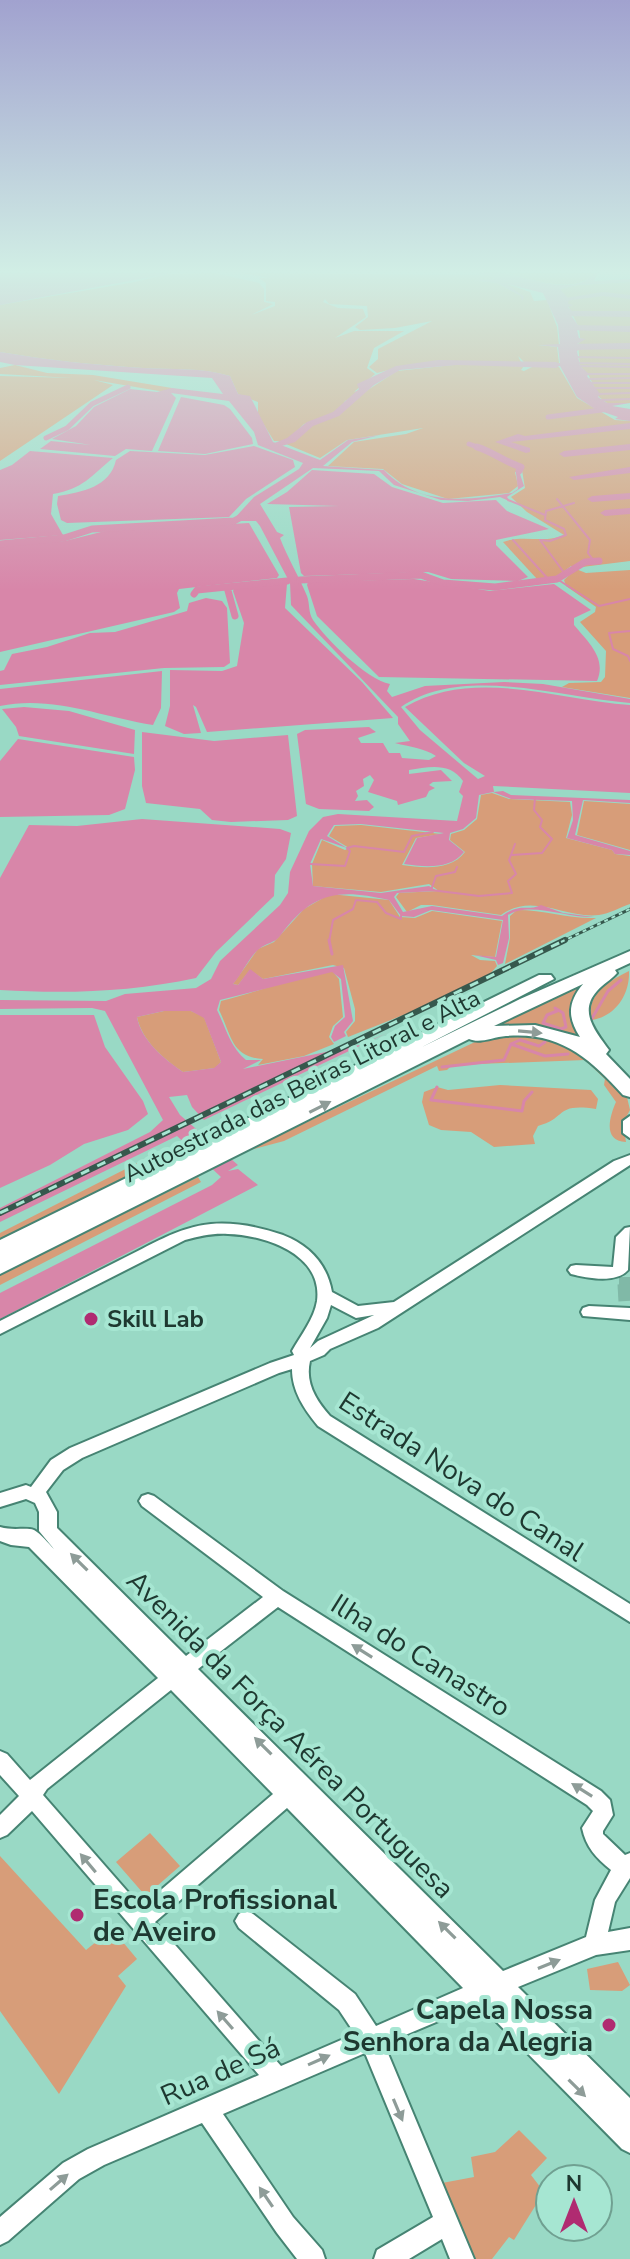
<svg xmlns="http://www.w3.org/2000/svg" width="630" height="2259" font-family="'Nunito Sans',sans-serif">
  <rect width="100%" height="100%" fill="#99d9c5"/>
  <!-- green -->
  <path fill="#d79d79" d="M 215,273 L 259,283 L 264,289 L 264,302 L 273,304 L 251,315 L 275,306 L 275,302 L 266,301 L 266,283 L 259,278 L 270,278 L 241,273 L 486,275 L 499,280 L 479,281 L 497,283 L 523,297 L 507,287 L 507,284 L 530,292 L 534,301 L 547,300 L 557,327 L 559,345 L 538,345 L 557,347 L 559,363 L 526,364 L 518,356 L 522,364 L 451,363 L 400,367 L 377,373 L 369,367 L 378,359 L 378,349 L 432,321 L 395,328 L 360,330 L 355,327 L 368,317 L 367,306 L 329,304 L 325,299 L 323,302 L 338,308 L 363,309 L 366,317 L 335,338 L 354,331 L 404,331 L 374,348 L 367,368 L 375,374 L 354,392 L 368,387 L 345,401 L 339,411 L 304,424 L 286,441 L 274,441 L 258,415 L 258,402 L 238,394 L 230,376 C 201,367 173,370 143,368 C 95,365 47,360 0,352 L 0,305 L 135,282 L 167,274 Z
    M 507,273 L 595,273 C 576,295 531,280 507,273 Z
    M 630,282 L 630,403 L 607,403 L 599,397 L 588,374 L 580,366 L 578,344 L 583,339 L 580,338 L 579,328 L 560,289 L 578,285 Z
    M 462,364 L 524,366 L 521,370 L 524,371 L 534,366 L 559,367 L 577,398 L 615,420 L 630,421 L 630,561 L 582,567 L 571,566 L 558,576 L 537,579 L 503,542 C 523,534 545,544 564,535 L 527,512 L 511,497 L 525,488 L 522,470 L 515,472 L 518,486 L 509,493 L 448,499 L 402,484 L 383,469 L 328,466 L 354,442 L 406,434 L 423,428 L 347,440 L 320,458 L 286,444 L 307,426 L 340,414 L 351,401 L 397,371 Z
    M 15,365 L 47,373 L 93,375 L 172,388 L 165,392 L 94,380 L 113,385 L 0,461 L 0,376 L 73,378 L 0,374 L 0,368 Z
    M 576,569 L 586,573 L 630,570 L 630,698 L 562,687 L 569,683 L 601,682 L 605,677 L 606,651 L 580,622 L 595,612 L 596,607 L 566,586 L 564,580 Z
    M 492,793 L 509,799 L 570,802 L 572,815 L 566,838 L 612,850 L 615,854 L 630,856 L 630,904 C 621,907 609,914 599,915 C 565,919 533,892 501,915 L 432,905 L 421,905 L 407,912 L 396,897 L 399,893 L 439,891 L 429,884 L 381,892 L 313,886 L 312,864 L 322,840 L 345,850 L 349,848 L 329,836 L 335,826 L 361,825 L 441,834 L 416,838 L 402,865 C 423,868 451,871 465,852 L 450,840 L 451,834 L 464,830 L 477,819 L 481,795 Z
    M 584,801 L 630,804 L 630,850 L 577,835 Z
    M 330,894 L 389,900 L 400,917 L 415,918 L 432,911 L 502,921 L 495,957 L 471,955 L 480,960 L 495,961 L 497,966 L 490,974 L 421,1008 L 348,1037 L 346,1032 L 355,1021 L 355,1009 L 344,968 L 333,965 L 263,979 L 250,970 L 238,985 L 233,984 L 258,949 L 274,942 L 304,909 Z
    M 517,910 C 545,910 568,919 596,918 L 505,964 L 510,938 L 510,916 Z
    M 332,971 L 339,979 L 343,1017 L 333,1026 L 329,1037 L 334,1044 L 304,1056 L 258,1065 L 263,1059 C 231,1057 232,1036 219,1010 L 221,1001 C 258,992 293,977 332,971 Z
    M 629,971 C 630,995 615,1017 591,1020 C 586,994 609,981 629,971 Z
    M 585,982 L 586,1041 L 490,1027 Z
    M 164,1011 L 191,1011 L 204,1017 L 221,1062 L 215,1068 L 183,1072 C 164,1059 142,1041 137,1017 Z
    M 516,1034 L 549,1038 L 580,1049 L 626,1093 L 630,1110 L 623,1123 L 626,1142 C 603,1141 609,1118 616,1102 L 604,1085 L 605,1079 L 585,1060 L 452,1065 L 447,1070 L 439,1071 L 437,1066 L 284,1141 L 246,1151 L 477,1041 Z
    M 500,1085 L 591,1090 L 598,1099 L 596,1109 C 554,1103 568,1118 538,1126 L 533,1136 L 535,1144 L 494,1147 L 471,1132 L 441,1130 L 429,1125 L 422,1102 L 424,1092 L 437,1087 L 448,1090 Z
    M 153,1155 L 165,1157 L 0,1239 L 0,1233 Z
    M 198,1177 L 201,1182 L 0,1285 L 0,1275 Z
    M 150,1833 L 180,1866 L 149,1893 L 143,1893 L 116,1862 Z
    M 0,1856 L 86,1950 L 112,1929 L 137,1959 L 118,1976 L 126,1986 L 59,2094 L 0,2011 Z
    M 618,1962 L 630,1985 L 622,1991 L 590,1990 L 587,1969 Z
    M 519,2130 L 547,2158 L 531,2175 L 544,2192 L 514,2240 L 509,2237 L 492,2259 L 475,2259 L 461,2240 L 442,2183 L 474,2177 L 471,2157 L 495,2152 Z"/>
  <!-- water -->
  <path fill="#d886a9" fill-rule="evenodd" d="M 0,273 L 172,273 L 0,305 Z
    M 476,273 C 485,273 494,272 503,273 C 529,277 573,298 595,273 L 598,273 L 594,281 L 630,279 L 630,282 L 577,285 L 560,289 L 569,299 L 568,304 L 573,305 L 568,307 L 573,312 L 570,314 L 580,328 L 577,330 L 579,338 L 586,339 L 577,344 L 584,347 L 577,351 L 580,366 L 589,374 L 587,376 L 600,394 L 598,397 L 607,403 L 630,403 L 612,406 L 630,409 L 630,421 L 615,419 L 618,417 L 595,409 L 577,397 L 560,366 L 529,364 L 560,363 L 558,347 L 538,345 L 560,344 L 558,325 L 543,293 L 507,284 L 524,297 L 522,301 L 521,296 L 497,283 L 473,280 L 496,279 Z
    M 0,352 C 47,360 95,365 143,368 C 174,370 201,367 230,376 L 238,394 L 250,396 L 273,442 L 320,460 L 348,440 L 380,435 L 352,442 L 323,466 L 384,470 C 417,506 468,501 512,493 L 518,489 L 516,473 L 519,471 L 524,486 L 507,497 L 511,502 L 500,497 L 468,501 L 441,500 L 394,485 L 379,471 L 313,468 L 260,504 L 277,532 L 284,535 L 280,538 C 288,559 299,576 307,596 C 310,604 308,612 313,620 C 327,640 366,679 390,684 L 387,691 L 392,697 L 425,686 L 504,682 L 543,684 L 630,699 L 630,703 C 561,698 463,664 401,707 L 420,730 L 478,779 L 485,776 L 464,763 L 405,707 C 474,667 557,700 630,705 L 630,793 L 493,786 L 494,792 L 503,791 L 511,795 L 630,800 L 630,803 L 583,800 L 575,835 L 630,851 L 630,855 L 615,854 L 612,850 L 567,838 L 573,820 L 572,801 L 511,799 L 493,792 L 479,795 L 476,818 L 463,829 L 450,833 L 449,840 L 464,852 C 450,870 424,867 404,864 L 417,838 L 444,833 L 361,824 L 334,825 L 327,836 L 347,848 L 321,839 L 310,864 L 313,886 L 381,893 L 429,886 L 437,891 L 397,893 L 394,897 L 403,912 L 432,906 L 502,916 C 521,902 527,912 541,905 L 563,913 L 594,917 C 566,918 530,901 508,915 L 509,938 L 503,963 L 498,965 L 496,960 L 474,955 L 496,957 L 503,920 L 431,910 L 414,917 L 401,916 L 389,900 C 338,888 312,892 280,936 C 275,943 266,943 259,949 C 249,957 242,974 233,984 L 238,985 L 250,969 L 263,979 L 343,965 L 353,1021 L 344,1032 L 346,1036 L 334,1042 L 331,1037 L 335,1026 L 345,1017 L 341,979 L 332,972 L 220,1000 L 217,1010 C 226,1028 230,1047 246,1060 L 261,1060 L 243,1069 L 360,1045 L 387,1033 L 204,1120 L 192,1107 L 187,1095 L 169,1097 L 180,1115 L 238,1165 L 228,1171 L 238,1169 L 258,1185 L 0,1319 L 0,1293 L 212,1185 L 221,1177 L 177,1136 L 0,1222 L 0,1208 L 150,1132 L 163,1120 L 105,1011 L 92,1008 L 0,1009 L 0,1000 L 106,1001 L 125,994 L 196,988 L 211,979 L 220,961 L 280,905 L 288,893 L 290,872 L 309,831 L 323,817 L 338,814 L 457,821 L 463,796 L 459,792 L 463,781 C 450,762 429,767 409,770 L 409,774 L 441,770 L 452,781 L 433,782 L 429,785 L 435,788 L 429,791 L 426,797 L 398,805 L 397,801 L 368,792 L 374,780 L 370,775 L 363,779 L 364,786 L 356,791 L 358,796 L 355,801 L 367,800 L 374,807 L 369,811 L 319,809 L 306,804 L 297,734 L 305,730 L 369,727 L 376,732 L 358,738 L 361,743 L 383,743 L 389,753 L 400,753 L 402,758 L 429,760 L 436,756 C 424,748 410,747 395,743 L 410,741 L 398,724 L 398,717 L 291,605 L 290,583 L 260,526 L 256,521 L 232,521 L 254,497 L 299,469 L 303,463 L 258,445 L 254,432 L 229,401 L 171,393 L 176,398 L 152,451 L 126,449 L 115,456 L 40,449 L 51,441 L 91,445 L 52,439 L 76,426 L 94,407 L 130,389 L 157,392 L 172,388 L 223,394 L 212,378 L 15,365 L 0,362 ZM 164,1011 L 191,1011 L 204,1018 L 221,1062 L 214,1068 L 183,1072 C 164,1059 141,1040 137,1017 Z
    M 181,397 L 224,405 L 230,409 L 252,438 L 253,444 L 205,454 L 158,451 Z
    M 254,446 L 293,460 L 295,467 L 246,499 L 229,517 L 67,523 L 61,520 L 57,504 L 58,496 C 82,492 110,487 116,460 L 130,451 L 205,455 Z
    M 30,451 L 113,458 C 91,476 83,489 53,494 L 51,514 L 63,535 L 0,540 L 0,470 L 12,465 Z
    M 312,470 L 374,474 L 392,487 L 443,503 L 496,500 L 507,511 L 549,529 L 496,540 L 496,545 L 528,577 L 518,581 L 451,579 L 428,572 L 304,576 L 301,573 L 289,507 L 339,506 L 267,504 L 287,492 Z
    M 249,523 L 279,575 L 277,578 L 179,589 L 177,593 L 180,608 L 174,612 L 0,652 L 0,546 L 65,541 L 105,531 Z
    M 414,579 L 490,591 L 554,584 L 591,610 L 574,618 L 574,625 C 588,642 607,658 597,681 L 379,677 L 317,616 L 307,585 L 308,582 Z
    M 281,584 L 287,584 L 285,608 L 362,682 L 393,718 L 207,732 L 196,707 L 193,705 L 201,733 L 184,734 L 165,726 L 170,706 L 170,670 L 222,671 L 237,666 L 244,623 L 233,591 L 235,587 Z
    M 206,598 L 222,601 L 227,608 L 230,663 L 224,667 L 164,668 L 0,685 L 0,671 L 4,670 L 12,654 L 47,647 L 90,633 L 115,632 L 187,611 L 189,603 Z
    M 162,671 L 161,708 L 153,725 C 102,717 52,695 0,706 L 0,689 Z
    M 24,707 L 69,711 L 135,730 L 134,754 L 19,736 L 16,727 L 2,709 Z
    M 142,732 L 214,741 L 288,735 L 297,816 L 288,820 L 231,822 L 212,820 L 200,809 L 146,803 L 142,786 Z
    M 18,739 L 134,757 L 135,770 L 125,809 L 109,815 L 0,817 L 0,761 Z
    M 142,819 L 280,829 L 291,833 L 286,859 L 275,875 L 274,896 L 216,952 L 196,978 C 131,992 67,994 0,990 L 0,878 L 29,825 L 77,826 Z
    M 0,1015 L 94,1015 L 105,1047 L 143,1101 L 148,1114 L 128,1130 L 84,1144 L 50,1165 L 0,1188 Z"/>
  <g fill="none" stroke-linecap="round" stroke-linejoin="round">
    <!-- stream-far1 -->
    <path stroke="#d886a9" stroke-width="2" d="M 574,357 L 630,358
      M 578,363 L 630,364
      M 578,366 L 630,367
      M 586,374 L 630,374
      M 590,379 L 630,378
      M 590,383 L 630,383
      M 594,388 L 630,388
      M 598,394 L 630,393
      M 602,400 L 630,399
      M 557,499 L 590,540 L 588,553 L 594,561
      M 508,500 L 545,515
      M 513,540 L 549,580
      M 565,574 L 540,540 L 550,541 L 566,535 L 564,529 L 545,520 L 546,511 L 574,503
      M 557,579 L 599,606 L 630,599
      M 630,631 L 609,633 L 613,649 L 628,656 L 630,661
      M 512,855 L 542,853 L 552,839 L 540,827 L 542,820 L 534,810 L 535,798
      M 310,864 L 345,866 L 350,851 L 347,848 L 354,846 L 404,852 L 412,836 L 433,832
      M 457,867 L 455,872 L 436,876 L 431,890 L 479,896 L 512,893 L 508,881 L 516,874 L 509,860 L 515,844
      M 329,942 L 333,920 L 353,909 L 356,900 L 377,902 L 386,913 L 401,919 L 401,916"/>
    <!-- stream -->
    <path stroke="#d886a9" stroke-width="3" d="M 329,940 L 332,954
      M 555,1008 L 563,1013 L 566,1027 L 561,1029 L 543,1023 L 547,1015 L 557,1011
      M 591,1020 L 608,991 L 621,980
      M 511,1044 L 520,1040 L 539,1046 L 545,1042
      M 442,1067 L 504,1060 L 511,1044 L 545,1056 L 568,1054
      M 437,1087 L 431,1100 L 522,1111 L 524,1101 L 532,1092"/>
    <!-- canal-far1 -->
    <path stroke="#d886a9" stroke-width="5" d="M 548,417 L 609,409
      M 46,438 L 67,428 L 92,404 L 128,387
      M 469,444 L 483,449"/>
    <!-- canal -->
    <path stroke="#d886a9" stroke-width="7" d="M 477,447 C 493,452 505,462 521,467 L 519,471
      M 0,544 L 64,538 L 92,529 L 234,521 L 247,514
      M 300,580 L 421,575 L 443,583 L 495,587 L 557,579 L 585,562 L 599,561
      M 227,587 L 235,616
      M 194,594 L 197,590 L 287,581"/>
    <!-- river -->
    <path fill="#d886a9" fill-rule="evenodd" d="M 603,292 L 630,295 L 630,299 L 603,296 L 557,302 L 553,300 Z
      M 559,311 L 630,311 L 630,317 L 562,316 Z
      M 569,325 L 630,326 L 630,332 L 566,330 Z
      M 630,343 L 630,349 L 569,350 L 565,347 L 569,344 Z
      M 438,360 L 556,362 L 561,365 L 556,368 L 457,365 L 400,370 L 374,385 L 339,416 L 313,426 L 295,442 L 272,449 L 267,446 L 287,438 L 307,422 L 333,412 L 359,389 L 357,384 L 396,366 Z
      M 630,423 L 630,429 L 511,442 L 530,448 L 530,452 L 526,453 L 495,442 L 518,434 L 525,436 Z
      M 630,444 L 630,450 L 564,457 L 559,454 L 564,451 Z
      M 630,467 L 630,473 L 574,480 L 569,477 Z
      M 630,493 L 630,499 L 592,502 L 587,499 L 592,496 Z
      M 630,508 L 630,514 L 605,516 L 600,513 L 605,510 Z"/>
    <!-- minor-tunnel-far1 -->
    <path stroke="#80b9a7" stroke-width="14" stroke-dasharray="14 7" stroke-linecap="butt" d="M 626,1277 L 626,1286"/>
    <!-- minor-tunnel -->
    <path stroke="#80b9a7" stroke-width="17" stroke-dasharray="17 9" stroke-linecap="butt" d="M 626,1284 L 627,1302"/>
    <!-- minor casing -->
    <g stroke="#468473" stroke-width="4">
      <path id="minor" d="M 630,1116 L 630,1138 L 623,1133 L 623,1121 Z
        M 630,1155 L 630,1165 L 378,1328 L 330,1349 L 324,1355 L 310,1361 C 305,1383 316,1400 330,1416 L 630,1604 L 630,1622 L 318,1426 C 304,1409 292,1391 292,1369 L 279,1373 L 82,1458 L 63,1470 L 46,1492 L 57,1512 L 57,1528 L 186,1656 L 263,1597 L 142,1506 L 139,1501 L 142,1496 L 148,1494 L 154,1496 L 283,1591 L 601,1791 L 610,1800 L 613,1815 L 603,1831 L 603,1834 L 625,1855 L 630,1853 L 630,1878 L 615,1902 L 608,1932 L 630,1928 L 630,1950 L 596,1955 L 518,1987 L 630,2098 L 630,2153 L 622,2149 L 479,2004 L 384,2044 L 474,2259 L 450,2259 L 442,2239 L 409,2259 L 374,2259 L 377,2250 L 433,2217 L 365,2053 L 223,2114 L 293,2217 L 322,2250 L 325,2259 L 297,2259 L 277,2233 L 202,2123 L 104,2165 L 79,2179 L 8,2241 L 0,2245 L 0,2217 L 63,2163 L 88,2149 L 259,2075 L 32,1811 L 7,1835 L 0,1838 L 0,1815 L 19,1796 L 0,1775 L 0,1751 L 7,1754 L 30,1780 L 158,1678 L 29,1547 L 11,1545 L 0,1541 L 0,1527 C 13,1531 26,1527 34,1530 C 41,1534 48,1543 54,1549 L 39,1531 L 39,1512 L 35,1503 L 26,1499 L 0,1507 L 0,1493 L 26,1485 L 31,1487 L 51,1460 L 70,1448 L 270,1363 L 294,1355 L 292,1351 C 301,1335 314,1319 317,1301 C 323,1254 265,1235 228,1234 C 213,1233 200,1236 185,1240 L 0,1334 L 0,1321 C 40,1301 80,1280 120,1260 C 149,1246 178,1227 211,1224 C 235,1222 260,1227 283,1235 C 309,1245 327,1264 332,1292 L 358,1306 L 394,1302 L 614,1161 ZM 331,1305 L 356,1318 L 374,1315 L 318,1341 L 310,1348 L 327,1318 ZM 278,1607 L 587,1805 L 593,1811 L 582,1828 C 586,1847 596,1858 611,1870 L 595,1900 L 586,1937 L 503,1971 L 198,1669 ZM 171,1690 L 273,1794 L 141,1907 L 43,1795 L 47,1789 ZM 287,1808 L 463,1988 L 376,2026 L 355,1994 L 253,1914 L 246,1910 L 239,1914 L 235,1921 L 239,1928 L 339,2010 L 355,2034 L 281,2066 L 155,1922 Z
        M 630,1227 L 628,1270 C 616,1284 587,1278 571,1274 L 568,1270 L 571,1266 L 576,1265 L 613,1267 L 616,1237 L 625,1228 Z
        M 589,1306 L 630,1308 L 630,1320 L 583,1316 L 581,1312 L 583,1308 Z"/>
    </g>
    <!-- highway casing -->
    <g stroke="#468473" stroke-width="4">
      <path id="highway" d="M 630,951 L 630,963 L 615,970 L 617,973 C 611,980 603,984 597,991 C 578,1012 596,1032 609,1050 L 606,1054 L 630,1079 L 630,1097 L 623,1095 C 590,1058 559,1031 506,1036 C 493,1037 480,1044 469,1039 L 0,1274 L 0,1240 L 539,975 L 551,975 L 554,979 L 422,1047 L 520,999 ZM 583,984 C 568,1002 567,1017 580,1037 L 535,1025 L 494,1026 Z"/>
    </g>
    <!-- minor -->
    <use href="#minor" fill="#fff" fill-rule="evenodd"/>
    <!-- highway -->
    <use href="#highway" fill="#fff" fill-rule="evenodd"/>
    <!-- rail-far1 casing -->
    <g stroke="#36584d" stroke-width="3">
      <path id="rail-far1" d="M 561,942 L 630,909"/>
    </g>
    <!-- rail casing -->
    <g stroke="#36584d" stroke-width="6">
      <path id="rail" d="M 0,1213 L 565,940"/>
    </g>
    <!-- rail-far1 -->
    <use href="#rail-far1" stroke="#a6e6d2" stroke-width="2" stroke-dasharray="4" stroke-linecap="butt"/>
    <!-- rail -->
    <use href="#rail" stroke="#a6e6d2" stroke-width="3" stroke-dasharray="9" stroke-linecap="butt"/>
  </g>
  <!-- one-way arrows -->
  <defs><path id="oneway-solid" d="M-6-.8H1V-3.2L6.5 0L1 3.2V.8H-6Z" transform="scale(2)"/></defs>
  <g fill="#8e9c98">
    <use href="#oneway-solid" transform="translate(530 1032) rotate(5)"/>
    <use href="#oneway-solid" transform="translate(320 1107) rotate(-27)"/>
    <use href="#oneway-solid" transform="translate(79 1562) rotate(-135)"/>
    <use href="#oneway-solid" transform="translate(362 1651) rotate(-148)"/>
    <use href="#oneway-solid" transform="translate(263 1746) rotate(-135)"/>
    <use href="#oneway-solid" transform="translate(582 1790) rotate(-148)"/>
    <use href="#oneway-solid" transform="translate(88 1863) rotate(-130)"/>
    <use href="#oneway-solid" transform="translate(447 1930) rotate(-135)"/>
    <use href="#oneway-solid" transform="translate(549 1964) rotate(-22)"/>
    <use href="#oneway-solid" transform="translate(225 2020) rotate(-131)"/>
    <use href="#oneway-solid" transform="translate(319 2060) rotate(-24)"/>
    <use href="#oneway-solid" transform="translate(577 2088) rotate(45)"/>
    <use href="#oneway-solid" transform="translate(398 2110) rotate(67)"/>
    <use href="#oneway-solid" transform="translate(59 2182) rotate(-41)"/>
    <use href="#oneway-solid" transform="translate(266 2197) rotate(-124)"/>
  </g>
  <!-- sky -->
  <linearGradient id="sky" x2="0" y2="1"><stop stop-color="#a1a2cf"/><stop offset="0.46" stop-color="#d1eee5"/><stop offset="1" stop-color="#d1eee5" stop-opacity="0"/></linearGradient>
  <rect width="630" height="590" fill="url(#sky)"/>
  <!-- markers -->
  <g fill="#b02b71" stroke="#a6e6d2" stroke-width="3">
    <circle cx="91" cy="1319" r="8"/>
    <circle cx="77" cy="1915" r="8"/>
    <circle cx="609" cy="2025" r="8"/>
  </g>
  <g text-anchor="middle" stroke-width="8" stroke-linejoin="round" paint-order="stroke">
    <!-- street labels -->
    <g font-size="24" fill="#1e3830" stroke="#a6e6d2">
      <text transform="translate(302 1086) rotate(-27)" y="8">Autoestrada das Beiras Litoral e Alta</text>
    </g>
    <!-- poi labels -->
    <g font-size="24" font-weight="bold" fill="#1e3830" stroke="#a6e6d2" text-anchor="start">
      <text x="107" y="1327">Skill Lab</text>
    </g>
    <!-- near-street labels -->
    <g font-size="28" fill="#1e3830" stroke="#a6e6d2">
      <text transform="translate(462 1476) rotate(33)" y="10">Estrada Nova do Canal</text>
      <text transform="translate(421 1655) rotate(32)" y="10">Ilha do Canastro</text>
      <text transform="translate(291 1734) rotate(45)" y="10">Avenida da Força Aérea Portuguesa</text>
      <text transform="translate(220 2071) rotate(-24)" y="10">Rua de Sá</text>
    </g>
    <!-- near-poi labels -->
    <g font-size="28" font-weight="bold" fill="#1e3830" stroke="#a6e6d2" text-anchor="start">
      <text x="93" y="1909">Escola Profissional<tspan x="93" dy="32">de Aveiro</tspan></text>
      <text x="593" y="2019" text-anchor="end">Capela Nossa<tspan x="593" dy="32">Senhora da Alegria</tspan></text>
    </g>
  </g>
  <!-- north arrow -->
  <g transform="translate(574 2203)"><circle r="38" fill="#a6e6d2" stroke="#70a091" stroke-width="2"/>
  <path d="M0-6L14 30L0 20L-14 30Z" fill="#b02b71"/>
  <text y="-12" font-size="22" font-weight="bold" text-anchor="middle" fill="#1e3830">N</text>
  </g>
</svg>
